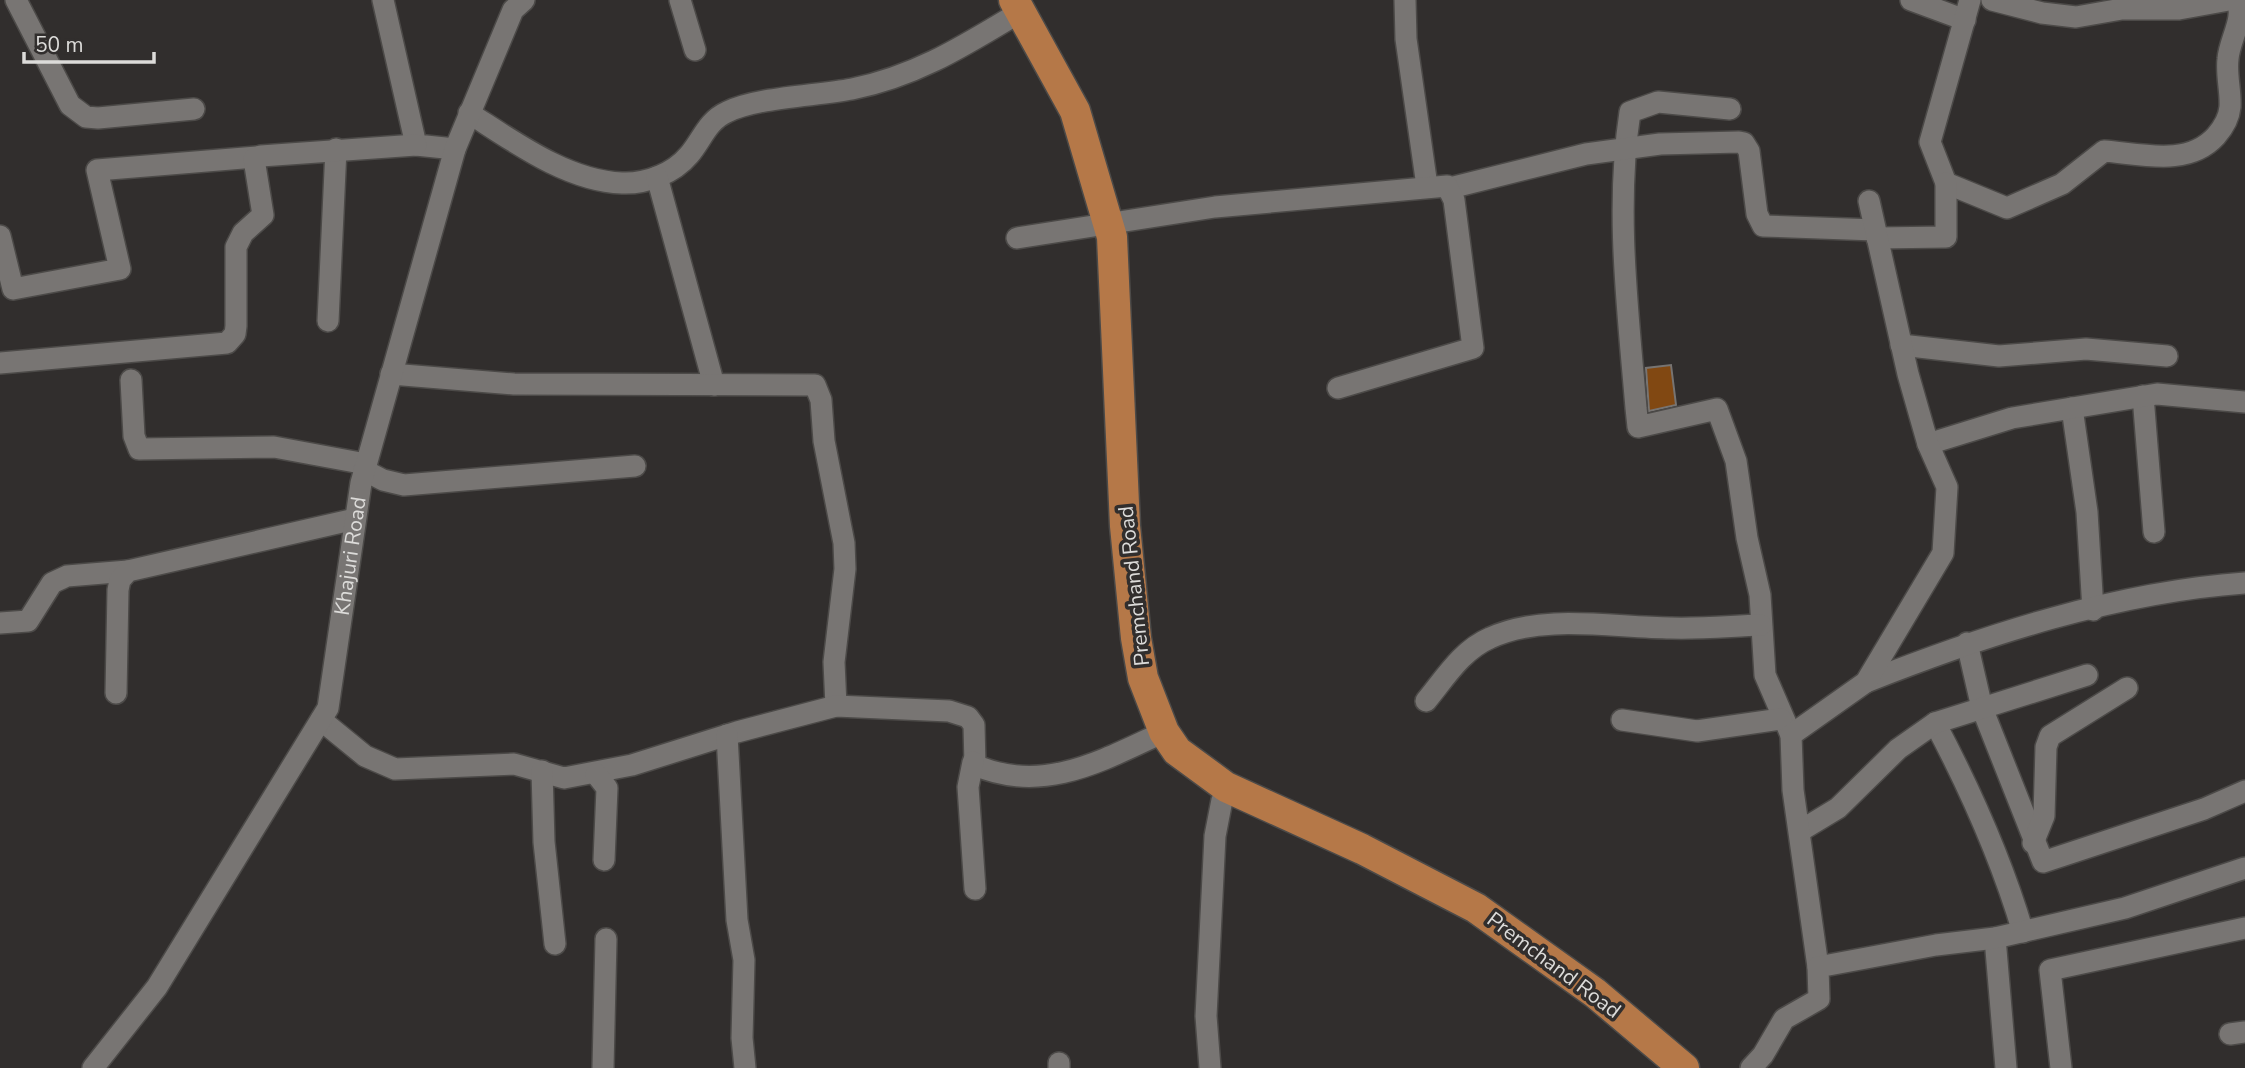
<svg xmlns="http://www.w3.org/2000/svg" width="2245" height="1068" font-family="'Nunito Sans',sans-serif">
  <rect width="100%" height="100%" fill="#312e2d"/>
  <!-- building -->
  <path fill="#814812" stroke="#777472" stroke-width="2" d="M 1671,365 L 1676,405 L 1649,411 L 1646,368 Z"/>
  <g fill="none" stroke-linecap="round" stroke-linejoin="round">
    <!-- minor casing -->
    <g stroke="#4c4a48" stroke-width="24">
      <g id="minor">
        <path d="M 16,0 L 70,105 L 86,117 L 98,118 L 194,109"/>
        <path d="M 383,0 L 416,145 L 455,149"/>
        <path d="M 680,0 L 695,50"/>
        <path d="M 1405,0 L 1406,39 L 1427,186"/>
        <path d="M 1911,0 L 1965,20"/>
        <path d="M 1970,0 L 1930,142 L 1946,183 L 2007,208 L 2062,184 L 2104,151 C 2142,154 2188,167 2216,136 C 2223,128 2229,118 2230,107 C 2231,91 2226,75 2228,59 C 2229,41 2245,18 2237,2 L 2229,0 L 2179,9 L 2122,9 L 2076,17 L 2042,13 L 1992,0"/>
        <path d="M 1730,109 L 1658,102 L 1630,112 C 1615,209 1628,311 1636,408 L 1638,427 L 1717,409 L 1736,461 L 1747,538 L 1760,595 L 1765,675 L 1791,735"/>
        <path d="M 469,113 C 513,141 567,181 622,183 C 646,184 673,174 689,155 C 702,140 707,121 727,112 C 758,97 816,96 852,89 C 917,76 965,45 1020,12"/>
        <path d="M 657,177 L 714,385"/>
        <path d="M 1450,188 L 1586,154 L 1660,144 L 1739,142 L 1744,143 L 1749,151 L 1757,214 L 1763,226 L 1875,230"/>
        <path d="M 0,236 L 13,289 L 120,269 L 97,170 L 257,157"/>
        <path d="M 1017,238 L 1215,207 L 1447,186 L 1454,200 L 1473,348 L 1338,388"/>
        <path d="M 1877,238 L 1946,237 L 1946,183"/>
        <path d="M 328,321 L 336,149"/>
        <path d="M 1901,345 L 1999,356 L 2086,349 L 2167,356"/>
        <path d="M 0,363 L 227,343 L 235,334 L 236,326 L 236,247 L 243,233 L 263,215 L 254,159 L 261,156 L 416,145"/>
        <path d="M 391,374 L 514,384 L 815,385 L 821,400 L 824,441 L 844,543 L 845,569 L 834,662 L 836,706"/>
        <path d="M 131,380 L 134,436 L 139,449 L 274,447 L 366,464"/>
        <path d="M 2143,396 L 2154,532"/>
        <path d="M 2072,408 L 2087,512 L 2093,610"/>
        <path d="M 1928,444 L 2012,418 L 2157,394 L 2245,402"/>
        <path d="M 364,470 L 383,480 L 404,485 L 635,466"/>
        <path d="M 0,623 L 28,621 L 52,583 L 67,576 L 128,571"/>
        <path d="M 1967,643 L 1982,708 L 2043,862 L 2204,809 L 2245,791"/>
        <path d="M 1866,682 C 1985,635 2117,592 2245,583"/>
        <path d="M 116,693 L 118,590 L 120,580 L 128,571 L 355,519"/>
        <path d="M 1426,701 C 1445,678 1462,650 1490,638 C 1544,613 1614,628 1671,628 C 1701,629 1731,626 1761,625"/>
        <path d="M 321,720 L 365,756 L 395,769 L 514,764 L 564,778 L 632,765 L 737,732 L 836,706 L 949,711 L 968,717 L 974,725 L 975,765 C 1043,795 1103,760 1164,732"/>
        <path d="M 1622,720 L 1697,731 L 1781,719"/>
        <path d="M 1935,723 C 1971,791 2001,858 2023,932"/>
        <path d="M 727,735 L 737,920 L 744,960 L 742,1038 L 745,1068"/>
        <path d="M 973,762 L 968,787 L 975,889"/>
        <path d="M 542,771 L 544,842 L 555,944"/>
        <path d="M 596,774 L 607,788 L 604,860"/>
        <path d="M 1800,831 L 1838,808 L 1898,749 L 1935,723 L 2087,675"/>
        <path d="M 2033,843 L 2044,816 L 2046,747 L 2050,736 L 2127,688"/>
        <path d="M 1995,938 L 2006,1068"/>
        <path d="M 1818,967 L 1793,790 L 1791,735 L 1866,682 L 1943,553 L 1947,487 L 1928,444 L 1908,374 L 1869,201"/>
        <path d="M 2230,1034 L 2245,1032"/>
        <path d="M 1059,1063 L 1059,1068"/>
        <path id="s1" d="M 93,1068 L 157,987 L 328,708 L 361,483 L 455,149 L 513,10 L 524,0"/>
        <path d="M 603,1068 L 606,939"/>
        <path d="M 1210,1068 L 1206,1016 L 1215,836 L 1222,800"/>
        <path d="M 1751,1068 L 1763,1055 L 1784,1019 L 1819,999 L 1818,967 L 1936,945 L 1995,938 L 2125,908 L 2245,868"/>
        <path d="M 2061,1068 L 2050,970 L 2245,928"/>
      </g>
    </g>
    <!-- highway casing -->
    <g stroke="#4c4a48" stroke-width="33">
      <path id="highway" d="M 1014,0 L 1075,111 L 1112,237 L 1125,526 L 1136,638 L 1143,678 L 1164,732 L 1177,751 L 1226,787 L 1362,849 L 1476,908 L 1595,993 L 1684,1068"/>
    </g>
    <!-- minor -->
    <use href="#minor" stroke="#787573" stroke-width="21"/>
    <!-- highway -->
    <use href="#highway" stroke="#b57848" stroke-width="30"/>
  </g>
  <g text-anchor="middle" stroke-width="7" stroke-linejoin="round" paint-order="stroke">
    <!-- street labels -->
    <g font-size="21" fill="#dcdbd9" stroke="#312e2d">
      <text dy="7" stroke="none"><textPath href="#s1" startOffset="584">Khajuri Road</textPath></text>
      <text transform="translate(1134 586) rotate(-96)" y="7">Premchand Road</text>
      <text transform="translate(1554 965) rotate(37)" y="7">Premchand Road</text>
    </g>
  </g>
  <!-- scale -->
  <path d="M24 52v10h130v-10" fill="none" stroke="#dcdbd9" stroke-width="3.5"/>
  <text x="35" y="52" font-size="21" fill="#dcdbd9" stroke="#312e2d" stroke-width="5" paint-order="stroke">50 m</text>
</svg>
